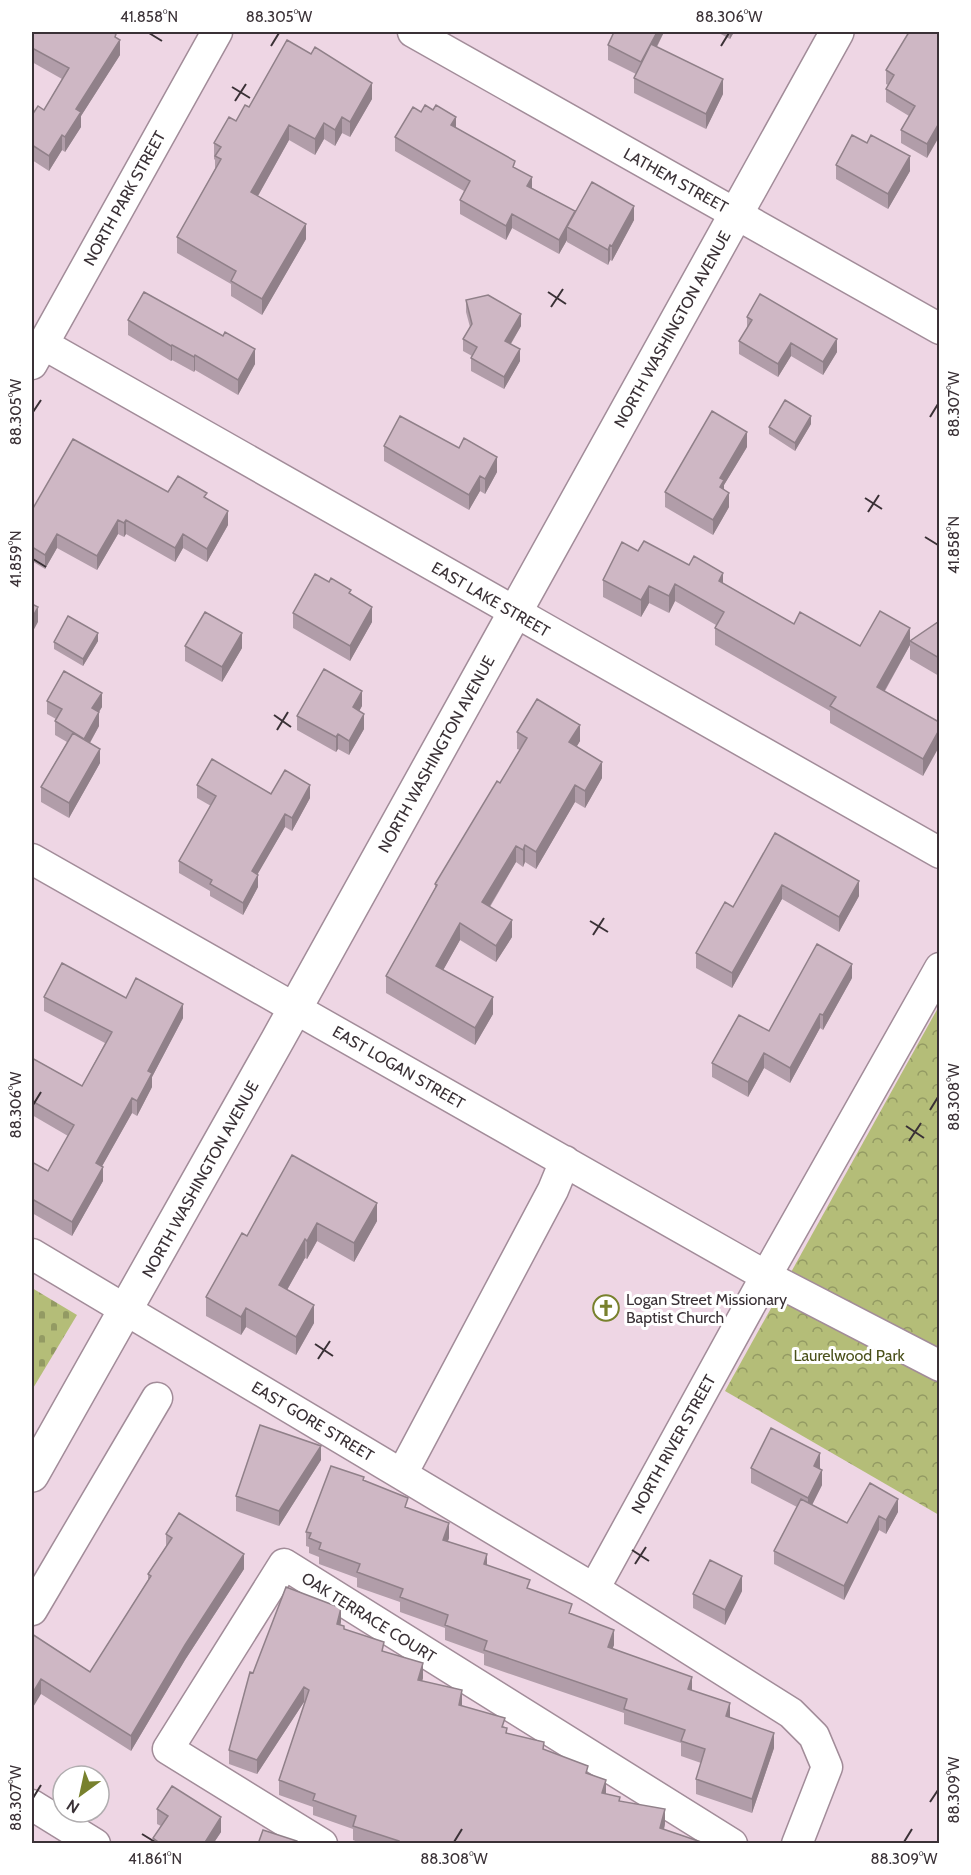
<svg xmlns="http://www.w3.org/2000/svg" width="971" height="1875" font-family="Cabin,sans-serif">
  <defs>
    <pattern id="cemetery-stones" width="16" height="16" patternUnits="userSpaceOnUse" patternTransform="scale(1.5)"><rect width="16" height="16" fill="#b4bd78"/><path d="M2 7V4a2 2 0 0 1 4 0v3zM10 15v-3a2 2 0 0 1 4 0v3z" fill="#939a63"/></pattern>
    <pattern id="park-crowns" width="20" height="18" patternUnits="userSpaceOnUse" patternTransform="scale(1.5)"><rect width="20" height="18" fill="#b4bd78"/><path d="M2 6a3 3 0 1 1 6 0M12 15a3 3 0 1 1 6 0" fill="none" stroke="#939a63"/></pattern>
  </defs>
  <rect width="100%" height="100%" fill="#eed6e4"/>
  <!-- cemetery -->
  <path fill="url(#cemetery-stones)" d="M 32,1288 L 77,1315 L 32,1390 Z"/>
  <!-- park -->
  <path fill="url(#park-crowns)" d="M 939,1006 L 939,1515 L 725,1391 Z"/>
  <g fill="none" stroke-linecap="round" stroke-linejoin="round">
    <!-- minor casing -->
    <g stroke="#a28c99" stroke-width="33">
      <path id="minor" d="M 413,32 L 940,329
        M 43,344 L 940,853
        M 32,364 L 217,32
        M 32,859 L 766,1276 L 940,1366
        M 32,1254 L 594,1589 L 791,1713 L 814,1736 L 827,1767 L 797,1844
        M 402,1474 L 553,1190 L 565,1161
        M 594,1589 L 766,1276 L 940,968
        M 32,1610 L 157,1398
        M 32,1805 L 95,1844
        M 322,1844 L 168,1749 L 284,1564 L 732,1844"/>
    </g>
    <!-- major casing -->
    <g stroke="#a28c99" stroke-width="36">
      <path id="major" d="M 32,1475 L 277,1041 L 837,32"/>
    </g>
    <!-- minor -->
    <use href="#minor" stroke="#fff" stroke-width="30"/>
    <!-- major -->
    <use href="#major" stroke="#fff" stroke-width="33"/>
  </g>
  <!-- wall -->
  <path fill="#b19da9" d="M 32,32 L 116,38 L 120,55 L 81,116 L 81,127 L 65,152 L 62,150 L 49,171 L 32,160 L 32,115 L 44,110 L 62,79 L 32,62 Z
    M 664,32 L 657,47 L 723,94 L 706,129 L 634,93 L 634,78 L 636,74 L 608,60 L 608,45 Z
    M 717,32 L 734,32 L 730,39 Z
    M 939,32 L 927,158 L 901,143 L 901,130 L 909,116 L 886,102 L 886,89 L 888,85 L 886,84 L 886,70 Z
    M 372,99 L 350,137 L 342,133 L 335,146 L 324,139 L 315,155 L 289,140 L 258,196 L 306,239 L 262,315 L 231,296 L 231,284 L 177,253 L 177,237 L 215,169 L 215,160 L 214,159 L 214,143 L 249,107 Z
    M 421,112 L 456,128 L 515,169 L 532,188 L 575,211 L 634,220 L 612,261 L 610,260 L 608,265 L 567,242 L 567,240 L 559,254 L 512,228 L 506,240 L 460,214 L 460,200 L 464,191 L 395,151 L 395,137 Z
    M 836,165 L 910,171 L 888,209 L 836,179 Z
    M 466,300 L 521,326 L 511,344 L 520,361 L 504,389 L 471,371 L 471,358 L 472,356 L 463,351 L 463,339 L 470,327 L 466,312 Z
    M 747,317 L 837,352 L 823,375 L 791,356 L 778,377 L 739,354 L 739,341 L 747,328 Z
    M 128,320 L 255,364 L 238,395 L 195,370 L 194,372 L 172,360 L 171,361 L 128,335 Z
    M 811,424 L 795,451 L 769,434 L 769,427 Z
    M 384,446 L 459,448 L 497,472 L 485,494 L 480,491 L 469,510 L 384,461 Z
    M 747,447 L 724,485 L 724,490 L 729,507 L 713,535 L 665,507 L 665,492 Z
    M 168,492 L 207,499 L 228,525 L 207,562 L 183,548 L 175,562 L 126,534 L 124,537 L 118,534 L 97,570 L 57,548 L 45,569 L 32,561 L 32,510 Z
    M 638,551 L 723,584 L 794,624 L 860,646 L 910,641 L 939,623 L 939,676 L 910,659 L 910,645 L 885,691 L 939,722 L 923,776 L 830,723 L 830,711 L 715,645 L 715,628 L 716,625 L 675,601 L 669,613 L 649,603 L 641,617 L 603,597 L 603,580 Z
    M 329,582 L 351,594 L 372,622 L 350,661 L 293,628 L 293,613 Z
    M 98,641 L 83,666 L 54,649 L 54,642 Z
    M 185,646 L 242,648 L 222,682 L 185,661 Z
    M 47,701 L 102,707 L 99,712 L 99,726 L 90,743 L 100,763 L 69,818 L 41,802 L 41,787 L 67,742 L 55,735 L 55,721 L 56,719 L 47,714 Z
    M 362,706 L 359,711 L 364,729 L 349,755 L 338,749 L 336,752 L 297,730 L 297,716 Z
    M 517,732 L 580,741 L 577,746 L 602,778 L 585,808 L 575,802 L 536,869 L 525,862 L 523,867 L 516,862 L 490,907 L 512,937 L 496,962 L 460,940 L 443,970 L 493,1014 L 475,1045 L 386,993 L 386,976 L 435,888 L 435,884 L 500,783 L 520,750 L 517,749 Z
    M 197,785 L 310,798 L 292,831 L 285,827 L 257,874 L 258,887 L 243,915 L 210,896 L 210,891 L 179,873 L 179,861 L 211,806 L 197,798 Z
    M 775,833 L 859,896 L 839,932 L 782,899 L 732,988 L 696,968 L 696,953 L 733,907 Z
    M 852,978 L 823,1030 L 820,1028 L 790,1083 L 764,1068 L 748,1097 L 712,1077 L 712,1063 L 769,1031 Z
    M 44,997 L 126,998 L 183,1018 L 152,1077 L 152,1087 L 137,1116 L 132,1113 L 102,1166 L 103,1181 L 72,1236 L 32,1213 L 32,1162 L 48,1171 L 68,1136 L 32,1115 L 32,1058 L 82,1086 L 105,1043 L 44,1011 Z
    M 292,1155 L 377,1221 L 354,1262 L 317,1241 L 307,1259 L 305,1258 L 287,1290 L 314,1323 L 296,1355 L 246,1327 L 241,1335 L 206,1316 L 206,1297 L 247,1236 Z
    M 321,1460 L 279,1526 L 236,1511 L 236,1496 Z
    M 751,1468 L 820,1468 L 822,1485 L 812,1505 L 847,1523 L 898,1512 L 886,1534 L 879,1530 L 844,1600 L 774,1564 L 774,1551 L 797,1507 L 751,1483 Z
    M 364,1480 L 408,1508 L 449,1538 L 448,1541 L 487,1565 L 572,1614 L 614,1645 L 612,1648 L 692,1691 L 774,1748 L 752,1813 L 696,1794 L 696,1779 L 701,1763 L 681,1756 L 681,1743 L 624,1724 L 624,1713 L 484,1665 L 484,1654 L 445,1640 L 445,1628 L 400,1612 L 400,1602 L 357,1587 L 357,1578 L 319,1564 L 319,1557 L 309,1553 L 309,1547 L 306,1546 L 306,1532 Z
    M 166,1534 L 244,1569 L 185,1660 L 131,1751 L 41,1694 L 32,1634 L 90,1672 L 148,1580 L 148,1574 L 166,1546 Z
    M 742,1591 L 725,1625 L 693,1608 L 693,1594 Z
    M 341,1622 L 340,1625 L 344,1630 L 384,1652 L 423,1678 L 422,1681 L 462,1706 L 505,1727 L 507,1733 L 544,1750 L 588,1774 L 606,1794 L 665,1824 L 664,1830 L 707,1844 L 362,1844 L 353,1840 L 353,1829 L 313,1815 L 313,1807 L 279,1795 L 279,1780 L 305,1702 L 304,1702 L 257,1774 L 229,1764 L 229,1750 L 253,1673 Z
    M 157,1809 L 221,1832 L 213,1844 L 153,1844 L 153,1838 L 161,1826 L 157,1824 Z"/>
  <!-- shaded-wall -->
  <path fill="#908089" d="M 657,32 L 664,32 L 641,77 L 641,62 Z
    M 730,32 L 734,32 L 730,39 Z
    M 116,34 L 116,46 L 120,40 L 120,55 L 81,116 L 81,127 L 65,152 L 65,137 L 76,109 Z
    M 723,79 L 723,94 L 706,129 L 706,114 Z
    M 372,83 L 372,99 L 350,137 L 350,122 Z
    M 342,117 L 342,133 L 335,146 L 335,130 Z
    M 456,117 L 456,131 L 451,125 Z
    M 324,123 L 324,139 L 315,155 L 315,139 Z
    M 939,123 L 939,137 L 927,158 L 927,144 Z
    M 289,125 L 289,140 L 251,208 L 251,192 Z
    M 62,135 L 62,150 L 49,171 L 49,156 Z
    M 910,156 L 910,171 L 888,209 L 888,194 Z
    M 532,177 L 532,191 L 527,186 Z
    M 634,206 L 634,220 L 612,261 L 612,246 Z
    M 575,211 L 567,227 L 567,240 L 559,254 L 559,240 Z
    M 512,214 L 512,228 L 506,240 L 506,226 Z
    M 306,224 L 306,239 L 262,315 L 262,299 Z
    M 610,245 L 610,260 L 608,265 L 608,250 Z
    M 521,314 L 521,326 L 505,353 L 505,341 Z
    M 837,339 L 837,352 L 823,375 L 823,362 Z
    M 791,343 L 791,356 L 778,377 L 778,364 Z
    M 172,345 L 172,360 L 171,361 L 171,346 Z
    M 255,349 L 255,364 L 238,395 L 238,380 Z
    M 520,349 L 520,361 L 504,389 L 504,377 Z
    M 195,355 L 195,370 L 194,372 L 194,357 Z
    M 811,416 L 811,424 L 795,451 L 795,443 Z
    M 747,432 L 747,447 L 724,485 L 724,495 L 720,502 L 720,478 Z
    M 497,457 L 497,472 L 485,494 L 485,479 Z
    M 480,476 L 480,491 L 469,510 L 469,495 Z
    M 729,493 L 729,507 L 713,535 L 713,520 Z
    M 228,511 L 228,525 L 207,562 L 207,549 Z
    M 118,520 L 118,534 L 97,570 L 97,556 Z
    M 126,520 L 126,534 L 124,537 L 124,523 Z
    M 57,534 L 57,548 L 45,569 L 45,555 Z
    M 183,534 L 183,548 L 175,562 L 175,548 Z
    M 723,573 L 723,591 L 719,581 Z
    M 675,584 L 675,601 L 669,613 L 669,596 Z
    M 649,586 L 649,603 L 641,617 L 641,600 Z
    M 38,607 L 38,622 L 32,633 L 32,618 Z
    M 372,607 L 372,622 L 350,661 L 350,646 Z
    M 910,628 L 910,645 L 877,704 L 877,687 Z
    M 98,633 L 98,641 L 83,666 L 83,659 Z
    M 242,633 L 242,648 L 222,682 L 222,667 Z
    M 362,691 L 362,706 L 353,722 L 353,707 Z
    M 102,693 L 102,707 L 92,722 L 92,708 Z
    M 99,712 L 99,726 L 84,753 L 84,739 Z
    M 364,714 L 364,729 L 349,755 L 349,741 Z
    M 580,725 L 580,741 L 569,759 L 569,742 Z
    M 939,730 L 939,747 L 923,776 L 923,759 Z
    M 338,734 L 338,749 L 336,752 L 336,737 Z
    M 100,749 L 100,763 L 69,818 L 69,803 Z
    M 602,762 L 602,778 L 585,808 L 585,791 Z
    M 310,785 L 310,798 L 292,831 L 292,818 Z
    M 575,785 L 575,802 L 536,869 L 536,852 Z
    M 285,814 L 285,827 L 252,884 L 252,871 Z
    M 525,845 L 525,862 L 523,867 L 523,850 Z
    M 516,846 L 516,862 L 482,919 L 482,902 Z
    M 258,875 L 258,887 L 243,915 L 243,903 Z
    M 859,881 L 859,896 L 839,932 L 839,917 Z
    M 782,885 L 782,899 L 732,988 L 732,973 Z
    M 512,920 L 512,937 L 496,962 L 496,946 Z
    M 460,923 L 460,940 L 436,983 L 436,966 Z
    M 852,964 L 852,978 L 823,1030 L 823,1015 Z
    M 493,997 L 493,1014 L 475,1045 L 475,1028 Z
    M 183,1004 L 183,1018 L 152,1077 L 152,1087 L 137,1116 L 137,1101 L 148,1071 Z
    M 820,1014 L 820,1028 L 790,1083 L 790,1068 Z
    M 764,1053 L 764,1068 L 748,1097 L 748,1082 Z
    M 132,1098 L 132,1113 L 96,1177 L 96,1163 Z
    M 103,1167 L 103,1181 L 72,1236 L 72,1222 Z
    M 377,1203 L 377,1221 L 354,1262 L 354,1243 Z
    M 317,1223 L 317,1241 L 307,1259 L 307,1241 Z
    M 305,1239 L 305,1258 L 279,1304 L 279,1285 Z
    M 314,1305 L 314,1323 L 296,1355 L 296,1337 Z
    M 246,1308 L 246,1327 L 241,1335 L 241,1317 Z
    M 321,1446 L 321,1460 L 279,1526 L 279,1511 Z
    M 820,1453 L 820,1468 L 814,1480 L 814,1466 Z
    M 822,1470 L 822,1485 L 808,1513 L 808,1498 Z
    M 898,1499 L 898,1512 L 886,1534 L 886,1520 Z
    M 879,1516 L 879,1530 L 844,1600 L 844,1586 Z
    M 449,1523 L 449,1538 L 443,1554 L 443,1540 Z
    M 244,1554 L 244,1569 L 185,1660 L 131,1751 L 131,1736 L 185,1645 Z
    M 487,1554 L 487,1569 L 484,1564 Z
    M 742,1576 L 742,1591 L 725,1625 L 725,1610 Z
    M 341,1608 L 341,1622 L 337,1639 L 337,1624 Z
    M 614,1630 L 614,1645 L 608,1662 L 608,1647 Z
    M 423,1663 L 423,1678 L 418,1694 L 418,1680 Z
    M 692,1677 L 692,1692 L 688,1689 Z
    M 41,1679 L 41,1694 L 32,1709 L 32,1694 Z
    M 304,1687 L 304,1702 L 257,1774 L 257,1760 Z
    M 462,1690 L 462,1705 L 459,1720 L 459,1705 Z
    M 730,1703 L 730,1718 L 726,1716 Z
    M 774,1733 L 774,1748 L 752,1813 L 752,1799 Z
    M 606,1780 L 606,1795 L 602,1793 Z
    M 665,1809 L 665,1824 L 660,1843 L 660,1828 Z
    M 221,1817 L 221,1832 L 213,1844 L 204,1844 Z"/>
  <!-- building -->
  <path fill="#ceb7c4" stroke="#908089" stroke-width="1.5" d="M 32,32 L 112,32 L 116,34 L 115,37 L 120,40 L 76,109 L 81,112 L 65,137 L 62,135 L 49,156 L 32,145 L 32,115 L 38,106 L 44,110 L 69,68 L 32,48 Z
    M 614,32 L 657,32 L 641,62 L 608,45 Z
    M 909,32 L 939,32 L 939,123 L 927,144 L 901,130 L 915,106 L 886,89 L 894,75 L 886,70 Z
    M 287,40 L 311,54 L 315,47 L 372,83 L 350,122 L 342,117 L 335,130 L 324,123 L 315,139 L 289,125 L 251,192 L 306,224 L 262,299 L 231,281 L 236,271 L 177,237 L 221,159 L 215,156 L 221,147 L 214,143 L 229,117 L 236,121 L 245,105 L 249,107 Z
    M 651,44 L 723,79 L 706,114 L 634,78 Z
    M 425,105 L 433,110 L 436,105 L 456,117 L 451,125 L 515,161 L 513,167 L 532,177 L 527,186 L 575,211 L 559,240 L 512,214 L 506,226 L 460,200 L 470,181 L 395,137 L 413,107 L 421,112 Z
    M 852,135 L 867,143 L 871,135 L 910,156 L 888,194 L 836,165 Z
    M 592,182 L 634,206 L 612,246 L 610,245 L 608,250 L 567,227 Z
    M 144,292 L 223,336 L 225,332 L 255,349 L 238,380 L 195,355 L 194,357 L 172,345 L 171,346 L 128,320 Z
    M 760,294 L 837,339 L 823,362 L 791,343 L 778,364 L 739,341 L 752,320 L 747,317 Z
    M 488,295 L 521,314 L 505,341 L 520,349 L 504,377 L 471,358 L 477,347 L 463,339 L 472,324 L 466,300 Z
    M 785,400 L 811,416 L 795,443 L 769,427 Z
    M 712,411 L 747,432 L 720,478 L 724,480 L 720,487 L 729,493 L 713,520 L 665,492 Z
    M 400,416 L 459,448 L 464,438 L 497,457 L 485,479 L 480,476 L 469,495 L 384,446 Z
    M 73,439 L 168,492 L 178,476 L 207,493 L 204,497 L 228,511 L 207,549 L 183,534 L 175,548 L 126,520 L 124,523 L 118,520 L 97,556 L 57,534 L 45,555 L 32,547 L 32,510 Z
    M 644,541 L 689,565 L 694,556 L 723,573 L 719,581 L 794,624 L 800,612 L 860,646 L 880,611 L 910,628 L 877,687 L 939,722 L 939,730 L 923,759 L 830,706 L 836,697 L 715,628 L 724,612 L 675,584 L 669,596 L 649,586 L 641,600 L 603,580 L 622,542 L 638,551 Z
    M 315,574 L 329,582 L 331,578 L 351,590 L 349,593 L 372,607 L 350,646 L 293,613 Z
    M 32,604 L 38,607 L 32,618 Z
    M 205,612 L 242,633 L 222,667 L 185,646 Z
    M 68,616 L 98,633 L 83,659 L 54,642 Z
    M 938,622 L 939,623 L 939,658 L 910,641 Z
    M 324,669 L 362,691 L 353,707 L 364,714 L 349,741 L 338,734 L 336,737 L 297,716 Z
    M 64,671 L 102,693 L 92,708 L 99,712 L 84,739 L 55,721 L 62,709 L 47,701 Z
    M 537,699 L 580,725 L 569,742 L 602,762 L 585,791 L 575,785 L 536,852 L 525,845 L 523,850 L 516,846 L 482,902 L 512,920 L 496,946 L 460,923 L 436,966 L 493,997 L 475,1028 L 386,976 L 437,885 L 435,884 L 497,781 L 500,783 L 527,738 L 517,732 Z
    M 73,733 L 100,749 L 69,803 L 41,787 Z
    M 212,759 L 271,794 L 285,770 L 310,785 L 292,818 L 285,814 L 252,871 L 258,875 L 243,903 L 210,884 L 212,880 L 179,861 L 216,796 L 197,785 Z
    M 775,833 L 859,881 L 839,917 L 782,885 L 732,973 L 696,953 L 725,902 L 733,907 Z
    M 817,944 L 852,964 L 823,1015 L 820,1014 L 790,1068 L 764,1053 L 748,1082 L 712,1063 L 739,1015 L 769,1031 Z
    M 62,963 L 126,998 L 136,978 L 183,1004 L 148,1071 L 152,1073 L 137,1101 L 132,1098 L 96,1163 L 103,1167 L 72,1222 L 32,1199 L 32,1162 L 48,1171 L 74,1125 L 32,1101 L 32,1058 L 82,1086 L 112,1032 L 44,997 Z
    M 292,1155 L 377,1203 L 354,1243 L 317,1223 L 307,1241 L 305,1239 L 279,1285 L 314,1305 L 296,1337 L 246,1308 L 241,1317 L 206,1297 L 242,1233 L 247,1236 Z
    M 260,1425 L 321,1446 L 279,1511 L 236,1496 Z
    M 771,1428 L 820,1453 L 814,1466 L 822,1470 L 808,1498 L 751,1468 Z
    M 331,1466 L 364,1477 L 363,1480 L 408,1498 L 405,1507 L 449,1523 L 443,1540 L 487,1554 L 484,1564 L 530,1580 L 527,1588 L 572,1604 L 569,1613 L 614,1630 L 608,1647 L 692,1677 L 688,1689 L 730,1703 L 726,1716 L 774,1733 L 752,1799 L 696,1779 L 705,1749 L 681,1741 L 685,1730 L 624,1709 L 627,1699 L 484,1650 L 487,1641 L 445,1625 L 448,1615 L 400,1597 L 403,1589 L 357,1572 L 360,1564 L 319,1549 L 321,1543 L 309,1538 L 311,1533 L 306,1532 Z
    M 870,1483 L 898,1499 L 886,1520 L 879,1516 L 844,1586 L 774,1551 L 801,1499 L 847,1523 Z
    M 179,1513 L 244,1554 L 185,1645 L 131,1736 L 41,1679 L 32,1694 L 32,1634 L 90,1672 L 151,1576 L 148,1574 L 172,1538 L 166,1534 Z
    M 710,1560 L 742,1576 L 725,1610 L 693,1594 Z
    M 286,1587 L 341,1608 L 337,1624 L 344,1626 L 344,1629 L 384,1642 L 382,1651 L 423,1663 L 418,1680 L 462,1690 L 459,1705 L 505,1718 L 502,1727 L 507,1728 L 506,1733 L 544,1742 L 543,1749 L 588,1766 L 586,1773 L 606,1780 L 602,1793 L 620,1797 L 619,1801 L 665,1809 L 660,1828 L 707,1844 L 398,1844 L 399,1841 L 353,1826 L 356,1816 L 313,1800 L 315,1794 L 279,1780 L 309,1690 L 304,1687 L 257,1760 L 229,1750 L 250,1672 L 253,1673 Z
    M 172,1786 L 221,1817 L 204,1844 L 161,1844 L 153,1838 L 168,1816 L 157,1809 Z
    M 263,1830 L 297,1841 L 297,1844 L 258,1844 Z"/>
  <!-- ticks -->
  <path fill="none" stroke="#3a3136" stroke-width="2" d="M 149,33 L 162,41M 271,46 L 279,33M 721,46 L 729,33M 232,87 L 250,98M 235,101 L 246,84M 548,292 L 566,304M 551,307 L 563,289M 33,412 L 41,400M 930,417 L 938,404M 865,498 L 882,509M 868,512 L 879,495M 925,537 L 938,545M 33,559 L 46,567M 274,715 L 291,727M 277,730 L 288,712M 590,921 L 608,932M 593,935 L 604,918M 33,1105 L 41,1092M 930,1110 L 938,1097M 906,1126 L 924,1138M 909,1141 L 921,1123M 315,1344 L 333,1356M 318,1359 L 330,1341M 632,1550 L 649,1561M 635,1564 L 646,1547M 33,1798 L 41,1785M 930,1802 L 938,1790M 142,1834 L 155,1842M 454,1842 L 462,1829M 904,1842 L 912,1829"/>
  <!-- icons -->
  <defs>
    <g id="church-ring" transform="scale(1.35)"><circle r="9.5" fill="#fff" stroke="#78812d" stroke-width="1.5"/><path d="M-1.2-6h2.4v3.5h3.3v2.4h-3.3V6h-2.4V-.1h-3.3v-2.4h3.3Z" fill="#78812d"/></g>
  </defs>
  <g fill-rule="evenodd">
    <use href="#church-ring" x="606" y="1308"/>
  </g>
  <g text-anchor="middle" stroke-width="6" stroke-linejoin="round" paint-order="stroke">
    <!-- street labels -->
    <g font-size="16" fill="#3a3136" stroke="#fff">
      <text transform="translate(676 180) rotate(29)" y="6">LATHEM STREET</text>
      <text transform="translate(124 198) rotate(-61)" y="6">NORTH PARK STREET</text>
      <text transform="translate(672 329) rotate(-61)" y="6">NORTH WASHINGTON AVENUE</text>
      <text transform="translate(491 599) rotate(30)" y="6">EAST LAKE STREET</text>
      <text transform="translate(436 754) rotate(-61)" y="6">NORTH WASHINGTON AVENUE</text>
      <text transform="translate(399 1067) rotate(30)" y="6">EAST LOGAN STREET</text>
      <text transform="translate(200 1179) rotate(-61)" y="6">NORTH WASHINGTON AVENUE</text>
      <text transform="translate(313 1421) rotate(31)" y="6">EAST GORE STREET</text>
      <text transform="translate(673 1444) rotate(-61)" y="6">NORTH RIVER STREET</text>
      <text transform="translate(369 1617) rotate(32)" y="6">OAK TERRACE COURT</text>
    </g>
    <!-- poi labels -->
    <g font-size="16" fill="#3a3136" stroke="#fff" text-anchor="start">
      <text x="626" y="1305">Logan Street Missionary<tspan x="626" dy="18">Baptist Church</tspan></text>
    </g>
    <!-- park labels -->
    <g font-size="16" fill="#4b511b" stroke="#fff">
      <text x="849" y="1361">Laurelwood Park</text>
    </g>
  </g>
  <!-- border -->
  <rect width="971" height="1875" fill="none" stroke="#ffffff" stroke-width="66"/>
  <!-- north arrow -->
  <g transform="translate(81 1794) rotate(213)"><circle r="28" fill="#ffffff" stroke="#b0adaf" stroke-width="1.5"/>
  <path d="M0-4.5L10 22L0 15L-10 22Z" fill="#78812d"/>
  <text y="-9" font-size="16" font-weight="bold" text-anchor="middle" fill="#3a3136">N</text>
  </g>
  <rect x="33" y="33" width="905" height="1809" fill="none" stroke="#3a3136" stroke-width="2"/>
  <g font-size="15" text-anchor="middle" fill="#3a3136">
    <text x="149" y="22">41.858°N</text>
    <text x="279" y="22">88.305°W</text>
    <text x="729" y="22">88.306°W</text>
    <text transform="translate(954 404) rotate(-90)" y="5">88.307°W</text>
    <text transform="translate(16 412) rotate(-90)" y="5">88.305°W</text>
    <text transform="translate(954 545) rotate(-90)" y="5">41.858°N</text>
    <text transform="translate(16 559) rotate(-90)" y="5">41.859°N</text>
    <text transform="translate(954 1097) rotate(-90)" y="5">88.308°W</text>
    <text transform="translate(16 1105) rotate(-90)" y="5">88.306°W</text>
    <text transform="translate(954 1790) rotate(-90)" y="5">88.309°W</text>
    <text transform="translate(16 1798) rotate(-90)" y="5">88.307°W</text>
    <text x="155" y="1864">41.861°N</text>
    <text x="454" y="1864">88.308°W</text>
    <text x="904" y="1864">88.309°W</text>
  </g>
</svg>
